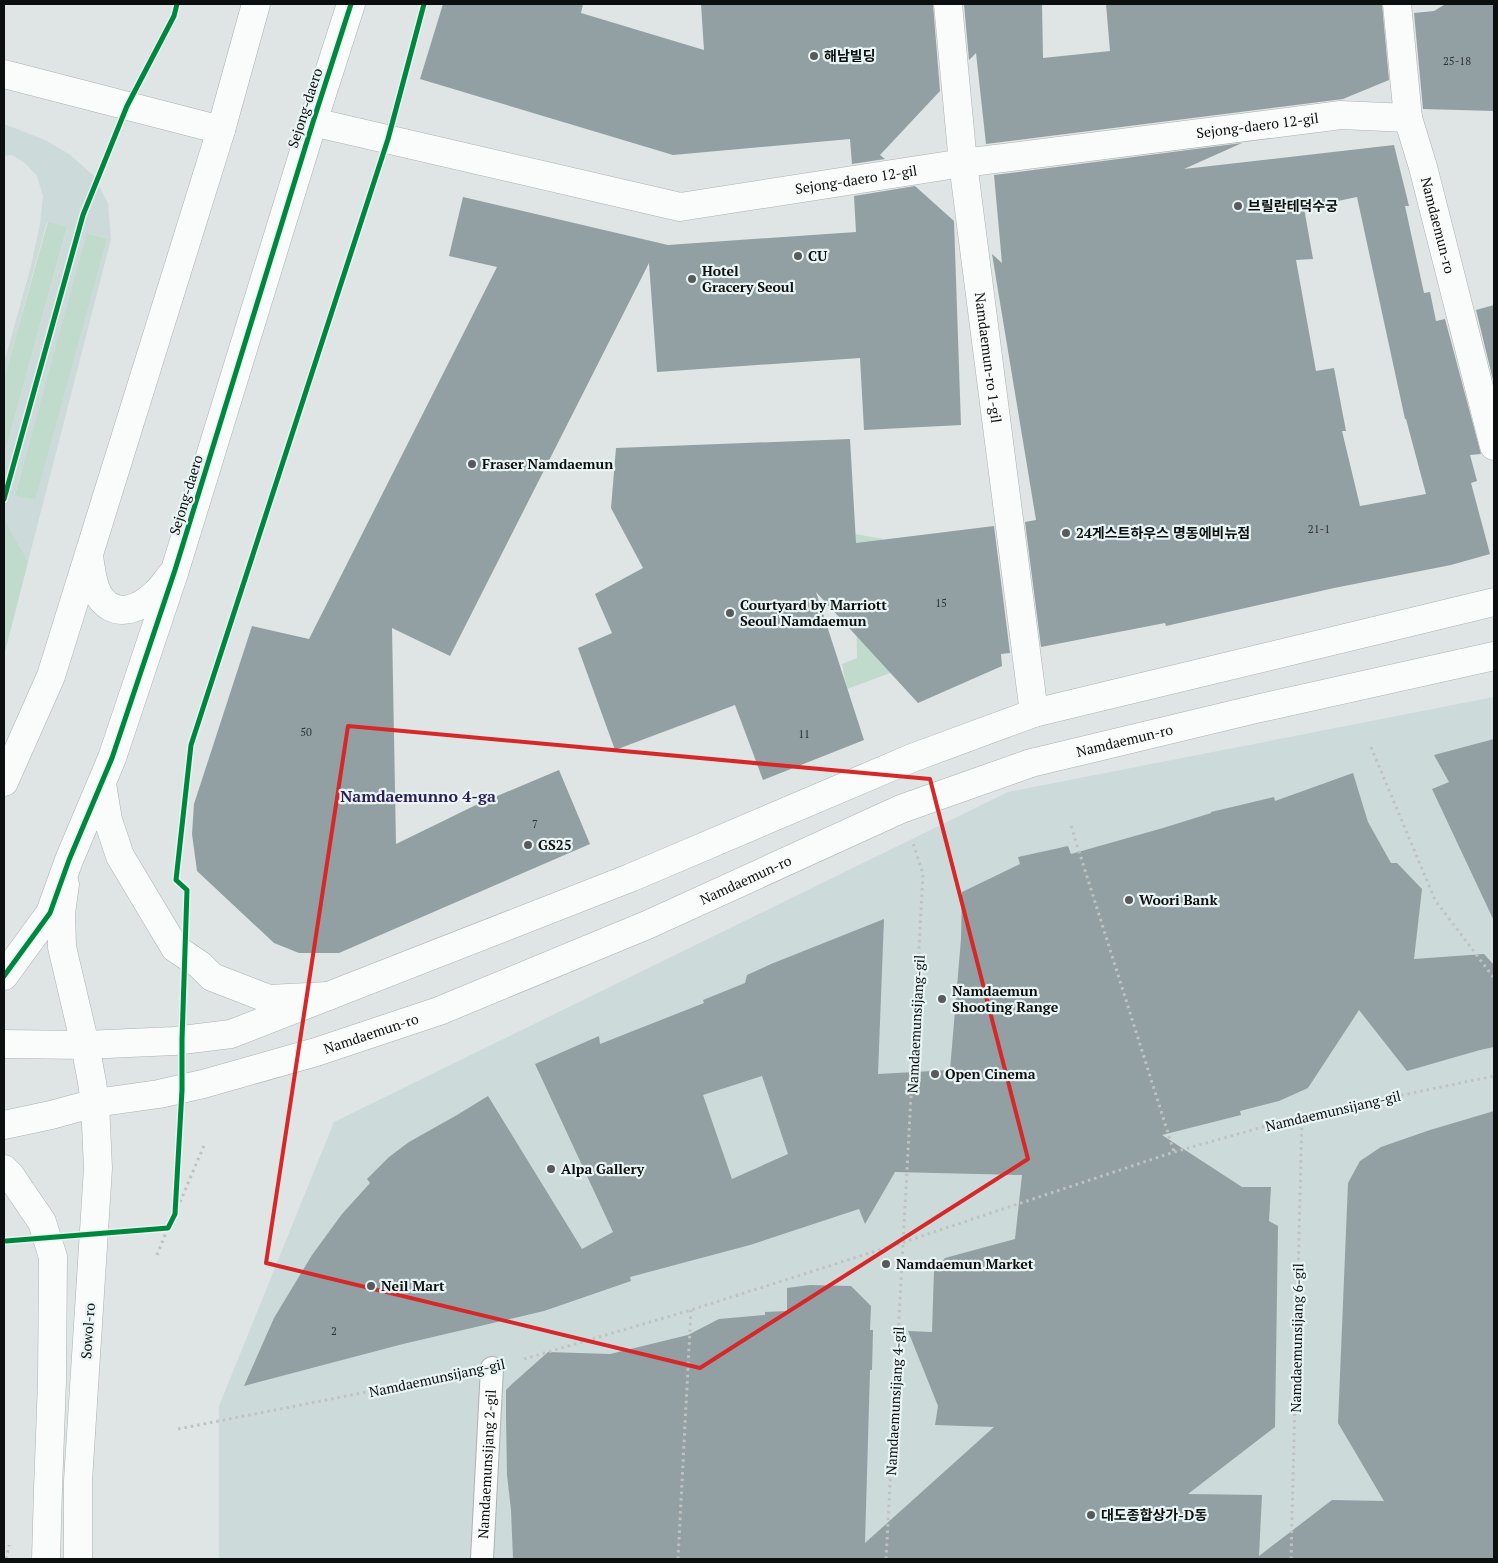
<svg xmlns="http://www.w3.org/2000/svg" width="1498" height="1563" font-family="'PT Serif','Noto Sans KR',serif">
  <rect width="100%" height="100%" fill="#dfe4e4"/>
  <!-- built -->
  <path fill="#cddada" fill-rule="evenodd" d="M 4,124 L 45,140 L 69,154 L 93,175 L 108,203 L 111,239 L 4,655 L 4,455 L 67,228 L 47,222 L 4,379 L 4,363 L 31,266 L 40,224 L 43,196 L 37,176 L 25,163 L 12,155 L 4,156 ZM 88,233 L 107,239 L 34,500 L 15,494 Z
    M 1494,697 L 1494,1559 L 219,1559 L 219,1406 L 334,1122 L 1008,792 Z"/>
  <!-- green -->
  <path fill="#c0dacb" d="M 48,222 L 67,227 L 4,455 L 4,379 Z
    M 87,233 L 107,239 L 35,500 L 15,495 Z
    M 4,519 L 28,562 L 4,655 Z
    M 855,534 L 883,539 L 890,673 L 847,689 L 842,664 L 857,658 Z"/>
  <!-- building -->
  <path fill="#92a0a3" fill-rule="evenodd" d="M 443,4 L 583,4 L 581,13 L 704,50 L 701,4 L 933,4 L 940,91 L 880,155 L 885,159 L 852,164 L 850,139 L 673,155 L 420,79 Z
    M 964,4 L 1042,4 L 1043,58 L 1110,51 L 1106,4 L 1382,4 L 1389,80 L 1343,99 L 986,144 L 976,53 L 969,60 Z
    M 1494,4 L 1494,111 L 1423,109 L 1414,13 L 1434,11 L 1444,5 Z
    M 1242,143 L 1184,169 L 1394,145 L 1409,206 L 1405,206 L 1424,293 L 1430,292 L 1436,321 L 1445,319 L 1481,454 L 1470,455 L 1477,481 L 1471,483 L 1490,554 L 1451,565 L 1334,588 L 1166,626 L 1165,623 L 1041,647 L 1025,522 L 1036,520 L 992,254 L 1002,263 L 994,175 ZM 1357,197 L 1405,419 L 1406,419 L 1426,494 L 1360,506 L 1342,431 L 1346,431 L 1334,368 L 1316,371 L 1296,260 L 1313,259 L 1304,208 Z
    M 915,186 L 954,221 L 961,425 L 864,430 L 860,358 L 657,372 L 649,263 L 450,656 L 392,628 L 396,844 L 478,804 L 559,770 L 590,844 L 339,953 L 299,953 L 274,943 L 197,871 L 192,834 L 194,804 L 252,626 L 309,639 L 497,267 L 449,256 L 463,197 L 668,245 L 856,232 L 854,196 Z
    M 1494,305 L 1494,384 L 1476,310 Z
    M 850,439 L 856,543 L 994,526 L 1010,653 L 1001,654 L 1002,666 L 918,703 L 816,592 L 864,740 L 763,780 L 735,705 L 615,750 L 578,648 L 612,633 L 595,594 L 643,568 L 611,508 L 616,448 Z
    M 1494,739 L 1494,921 L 1432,789 L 1449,782 L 1434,755 Z
    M 1353,773 L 1368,822 L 1391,863 L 1397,863 L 1422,889 L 1414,959 L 1484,954 L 1494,965 L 1494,1047 L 1480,1050 L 1407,1071 L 1359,1010 L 1308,1088 L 1279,1101 L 1240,1111 L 1241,1115 L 1162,1135 L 1242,1187 L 1271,1187 L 1269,1221 L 1278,1226 L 1275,1427 L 1188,1494 L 1262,1495 L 1259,1556 L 1332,1500 L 1384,1501 L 1338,1423 L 1348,1183 L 1360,1161 L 1381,1147 L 1430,1130 L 1494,1111 L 1494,1559 L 513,1559 L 511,1510 L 507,1475 L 506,1417 L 506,1390 L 512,1384 L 548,1352 L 610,1354 L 688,1335 L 719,1319 L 765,1315 L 765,1312 L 787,1311 L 787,1288 L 810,1285 L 851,1286 L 871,1306 L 870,1330 L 873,1330 L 872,1370 L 870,1370 L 865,1543 L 994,1427 L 935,1425 L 938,1406 L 908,1331 L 932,1332 L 934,1271 L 945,1258 L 1015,1239 L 1022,1175 L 895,1172 L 865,1224 L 859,1209 L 750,1245 L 630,1277 L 631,1281 L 544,1311 L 403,1344 L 244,1386 L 274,1318 L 312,1255 L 342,1214 L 370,1183 L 367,1179 L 389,1157 L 409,1142 L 457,1115 L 488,1096 L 582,1249 L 613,1232 L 535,1064 L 599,1036 L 600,1044 L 704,1003 L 703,1000 L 745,983 L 747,975 L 771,964 L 884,919 L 878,1074 L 950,1070 L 961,939 L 962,892 L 1020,864 L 1018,857 L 1068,846 L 1071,854 L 1163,828 L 1211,813 L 1211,812 L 1274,797 L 1275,801 ZM 762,1076 L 788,1154 L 732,1179 L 703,1095 Z"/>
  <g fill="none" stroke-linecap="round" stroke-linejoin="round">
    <!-- lane casing -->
    <g stroke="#acb1b1" stroke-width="24">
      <g id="lane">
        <path id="s1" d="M 482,1559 L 492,1368"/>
      </g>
    </g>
    <!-- street casing -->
    <g stroke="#acb1b1" stroke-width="29">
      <g id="street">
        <path id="s2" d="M 948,4 L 963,163 L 1034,713"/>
        <path id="s3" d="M 1397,4 L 1408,118 L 1423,167 L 1494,446"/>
        <path d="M 4,74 L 221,130"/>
        <path id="s4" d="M 313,122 L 680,207 L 963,163 L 1341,115 L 1408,118"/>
      </g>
    </g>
    <!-- secondary casing -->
    <g stroke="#acb1b1" stroke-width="29">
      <g id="secondary">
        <path d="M 65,884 L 61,913 L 62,947 L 85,1045 L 92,1082 L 95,1103 L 98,1168 L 78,1481 L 78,1559"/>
        <path d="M 4,1044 L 85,1045 L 174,1041 L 231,1034 L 630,878 L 912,758 L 1034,713 L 1494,602"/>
        <path id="s5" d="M 4,1125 L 51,1115 L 95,1103 L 159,1094 L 203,1084 L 316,1052 L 439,1011 L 647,925 L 901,809 L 1031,763 L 1256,709 L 1494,656"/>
        <path d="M 4,1169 L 10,1175 L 42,1222 L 53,1257 L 52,1381 L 48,1489 L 46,1559"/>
      </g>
    </g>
    <!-- primary casing -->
    <g stroke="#acb1b1" stroke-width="29">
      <path id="primary" d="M 89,556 C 91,568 92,583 98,594 C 113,620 139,610 156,593 C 162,588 166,581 171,575
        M 4,782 L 51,676 L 221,130 L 256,4
        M 102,784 L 108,820 L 120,856 L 175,948 L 200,965 L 212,977 L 269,999 L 328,996
        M 4,976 L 50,913 L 69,860 L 112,758 L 175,570 L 313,122 L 351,4"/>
    </g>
    <!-- path -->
    <path stroke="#c0c2c2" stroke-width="3" stroke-dasharray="2.5 4" stroke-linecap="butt" d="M 1371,747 L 1435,900 L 1494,978
      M 1071,826 L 1174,1152
      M 175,1214 L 205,1143
      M 157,1255 L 168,1228
      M 524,1359 L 691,1310 L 904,1242 L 1174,1152 L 1302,1116 L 1494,1076
      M 178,1429 L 459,1374
      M 6,1559 L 9,1545
      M 678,1559 L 691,1310
      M 886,1559 L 923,874 L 913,843
      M 1291,1559 L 1302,1116"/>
    <!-- lane -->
    <use href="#lane" stroke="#fafbfb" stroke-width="22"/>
    <!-- street -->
    <use href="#street" stroke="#fafbfb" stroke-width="28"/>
    <!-- secondary -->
    <use href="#secondary" stroke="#fafbfb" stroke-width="28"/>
    <!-- primary -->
    <use href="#primary" stroke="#fafbfb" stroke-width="28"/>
    <!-- cycleway casing -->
    <g stroke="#e9f4f4" stroke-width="8">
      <path id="cycleway" d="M 4,499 L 83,215 L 127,106 L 174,16 L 177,4
        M 4,976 L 50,913 L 69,860 L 112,758 L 175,570 L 313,122 L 351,4
        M 6,1241 L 168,1228 L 175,1214 L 182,1090 L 182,1040 L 187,890 L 176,880 L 191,745 L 388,139 L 424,4"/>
    </g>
    <!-- cycleway -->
    <use href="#cycleway" stroke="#00873e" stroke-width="5"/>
  </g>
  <!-- marked area -->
  <path fill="none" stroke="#d62828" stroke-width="4" stroke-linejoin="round" d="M 348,726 L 930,779 L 1028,1159 L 700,1368 L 266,1263 Z"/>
  <!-- markers -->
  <g fill="#565a5a" stroke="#e9f4f4" stroke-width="2">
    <circle cx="814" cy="56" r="5"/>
    <circle cx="1238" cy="206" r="5"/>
    <circle cx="798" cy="256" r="5"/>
    <circle cx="692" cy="279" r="5"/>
    <circle cx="472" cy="464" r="5"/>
    <circle cx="1066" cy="533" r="5"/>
    <circle cx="730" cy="613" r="5"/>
    <circle cx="528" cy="845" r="5"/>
    <circle cx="1129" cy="900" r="5"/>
    <circle cx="942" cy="999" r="5"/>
    <circle cx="935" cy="1074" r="5"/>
    <circle cx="551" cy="1169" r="5"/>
    <circle cx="886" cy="1264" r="5"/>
    <circle cx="371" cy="1286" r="5"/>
    <circle cx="1091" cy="1515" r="5"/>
  </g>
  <g text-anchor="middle" stroke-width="4.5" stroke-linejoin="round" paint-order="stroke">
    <!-- number labels -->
    <g font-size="11" fill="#2e3334">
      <text x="1457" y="65">25-18</text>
      <text x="1319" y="533">21-1</text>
      <text x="941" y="607">15</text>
      <text x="306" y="736">50</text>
      <text x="804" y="738">11</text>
      <text x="535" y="828">7</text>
      <text x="334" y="1335">2</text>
    </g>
    <!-- poi labels -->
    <g font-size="14" font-weight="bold" fill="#0c0f0f" stroke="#e9f4f4" text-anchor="start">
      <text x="824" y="61">해남빌딩</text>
      <text x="1248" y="211">브릴란테덕수궁</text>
      <text x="808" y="261">CU</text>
      <text x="702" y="276">Hotel<tspan x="702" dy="16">Gracery Seoul</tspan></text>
      <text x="482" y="469">Fraser Namdaemun</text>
      <text x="1076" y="538">24게스트하우스 명동에비뉴점</text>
      <text x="740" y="610">Courtyard by Marriott<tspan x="740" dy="16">Seoul Namdaemun</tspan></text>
      <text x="538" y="850">GS25</text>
      <text x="1139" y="905">Woori Bank</text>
      <text x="952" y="996">Namdaemun<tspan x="952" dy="16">Shooting Range</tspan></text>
      <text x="945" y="1079">Open Cinema</text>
      <text x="561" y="1174">Alpa Gallery</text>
      <text x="896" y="1269">Namdaemun Market</text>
      <text x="381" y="1291">Neil Mart</text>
      <text x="1101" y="1520">대도종합상가-D동</text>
    </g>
    <!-- street labels -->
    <g font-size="14" fill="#0c0f0f" stroke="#e9f4f4">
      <text transform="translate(305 108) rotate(-72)" y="5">Sejong-daero</text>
      <text dy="5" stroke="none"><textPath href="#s4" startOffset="960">Sejong-daero 12-gil</textPath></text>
      <text dy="5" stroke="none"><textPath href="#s4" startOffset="555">Sejong-daero 12-gil</textPath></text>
      <text dy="5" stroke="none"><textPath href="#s3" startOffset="226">Namdaemun-ro</textPath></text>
      <text dy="5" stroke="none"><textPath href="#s2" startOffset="356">Namdaemun-ro 1-gil</textPath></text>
      <text transform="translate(186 495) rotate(-73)" y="5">Sejong-daero</text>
      <text dy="5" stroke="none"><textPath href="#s5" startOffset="1189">Namdaemun-ro</textPath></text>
      <text dy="5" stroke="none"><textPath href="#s5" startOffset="784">Namdaemun-ro</textPath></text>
      <text transform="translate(916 1024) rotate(-87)" y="5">Namdaemunsijang-gil</text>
      <text dy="5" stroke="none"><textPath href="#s5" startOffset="379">Namdaemun-ro</textPath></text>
      <text transform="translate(1333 1111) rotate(-13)" y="5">Namdaemunsijang-gil</text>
      <text transform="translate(88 1331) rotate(-86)" y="5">Sowol-ro</text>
      <text transform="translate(1297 1338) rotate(-89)" y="5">Namdaemunsijang 6-gil</text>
      <text transform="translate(437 1378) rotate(-12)" y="5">Namdaemunsijang-gil</text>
      <text transform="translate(895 1401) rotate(-87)" y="5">Namdaemunsijang 4-gil</text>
      <text dy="5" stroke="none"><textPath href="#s1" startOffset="95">Namdaemunsijang 2-gil</textPath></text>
    </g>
    <!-- quarter labels -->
    <g font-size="16" font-weight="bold" fill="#2b1e58" stroke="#e9f4f4">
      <text x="418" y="802">Namdaemunno 4-ga</text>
    </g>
  </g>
  <!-- border -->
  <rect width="1498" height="1563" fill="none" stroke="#0c0f0f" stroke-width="10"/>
</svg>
